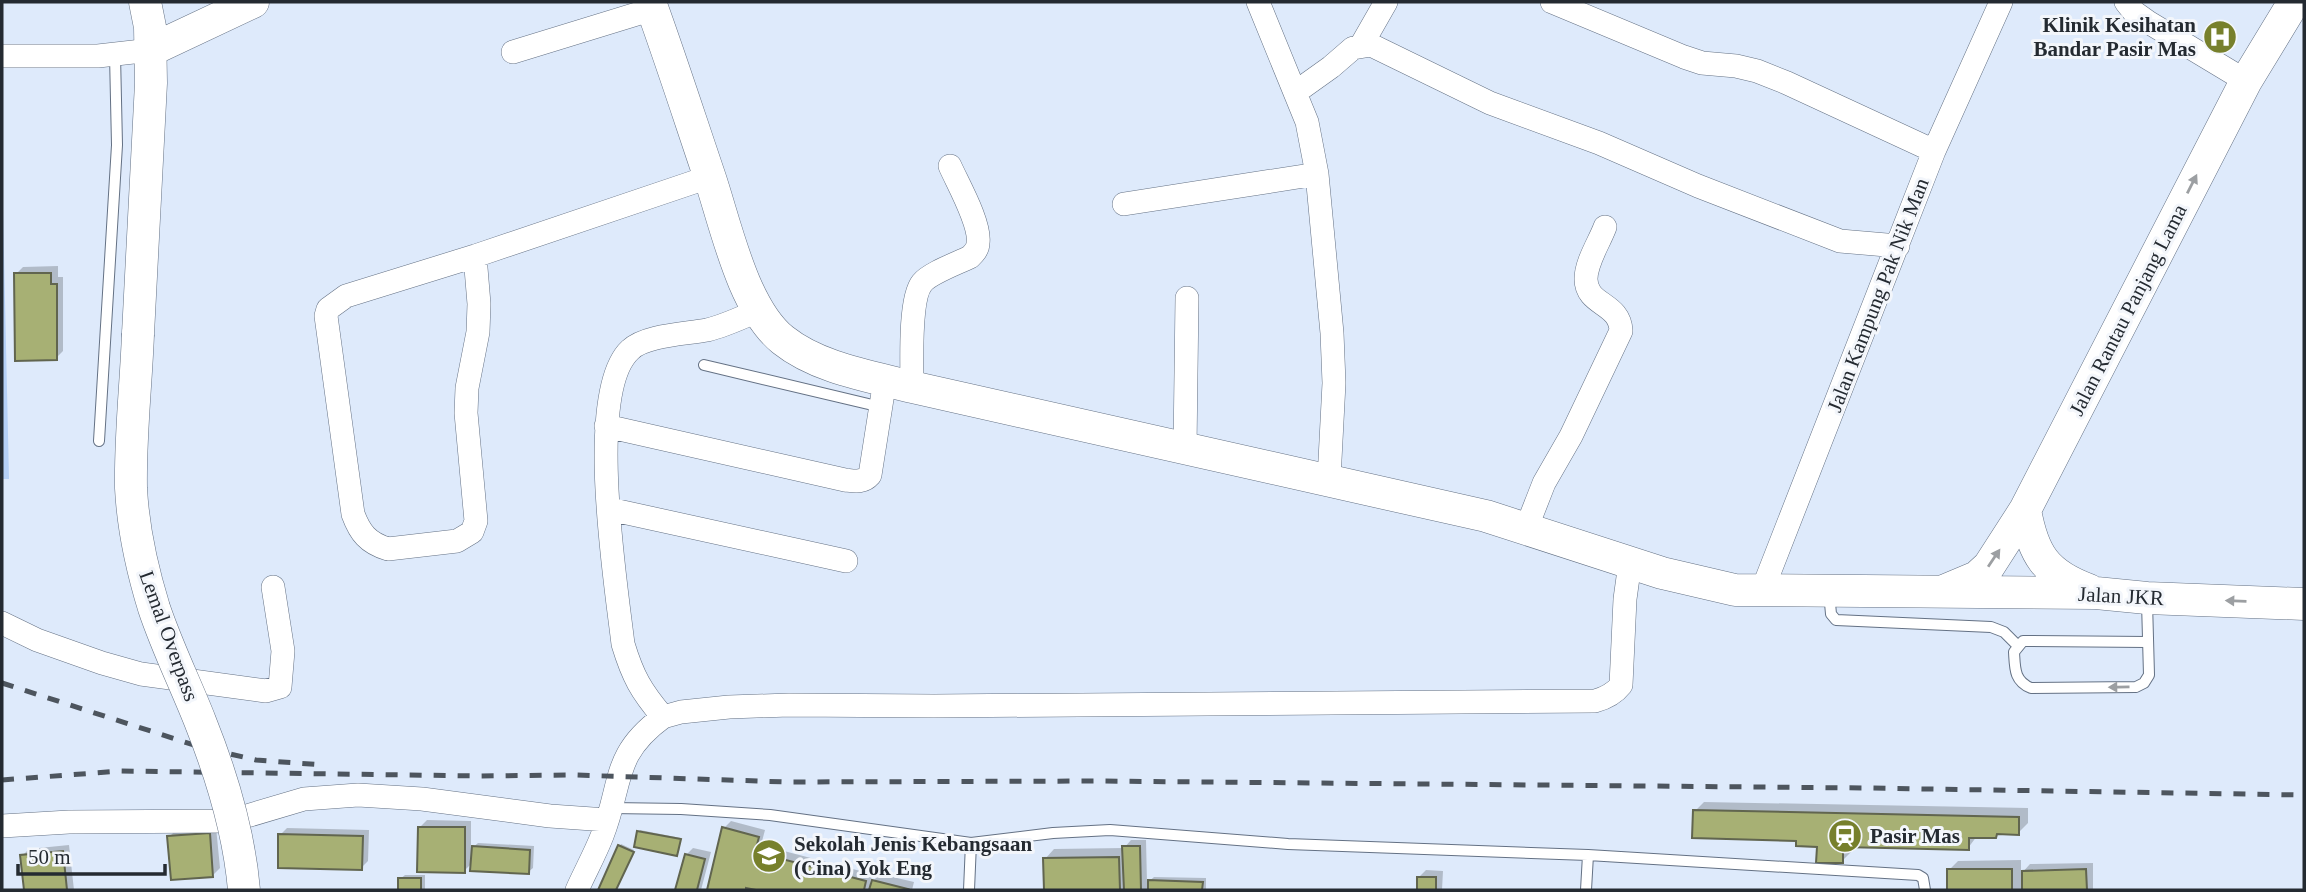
<svg xmlns="http://www.w3.org/2000/svg" width="2306" height="892" font-family="Georgia,serif">
  <rect width="100%" height="100%" fill="#deeafb"/>
  <!-- green -->
  <path fill="#b5d0f7" d="M 2,166 L 9,479 L 2,479 Z"/>
  <!-- shadow -->
  <path fill="#0003" d="M 58,266 L 58,277 L 63,277 L 63,351 L 56,358 L 16,274 L 23,267 Z
    M 1704,802 L 2028,808 L 2028,823 L 2018,833 L 1999,833 L 1996,836 L 1977,836 L 1968,848 L 1852,845 L 1851,852 L 1842,861 L 1818,845 L 1695,811 Z
    M 427,820 L 471,821 L 471,849 L 478,843 L 534,846 L 533,868 L 528,872 L 473,862 L 464,871 L 420,827 Z
    M 731,821 L 765,830 L 761,845 L 872,874 L 870,884 L 880,874 L 914,882 L 912,890 L 763,890 L 751,887 L 750,890 L 708,890 L 724,828 Z
    M 216,827 L 220,868 L 213,875 L 169,837 L 176,830 Z
    M 287,828 L 369,830 L 368,861 L 361,868 L 280,835 Z
    M 640,830 L 681,838 L 679,852 L 677,854 L 639,832 Z
    M 1131,840 L 1146,840 L 1147,883 L 1154,877 L 1206,878 L 1206,890 L 1046,890 L 1045,859 L 1054,849 L 1124,848 Z
    M 621,844 L 634,850 L 616,890 L 600,890 Z
    M 69,845 L 74,890 L 26,890 L 22,856 L 29,849 Z
    M 693,848 L 711,852 L 701,890 L 677,890 L 686,855 Z
    M 2021,860 L 2021,874 L 2030,864 L 2093,863 L 2093,890 L 1949,890 L 1949,870 L 1958,861 Z
    M 1426,870 L 1443,871 L 1442,890 L 1418,890 L 1419,877 Z
    M 405,875 L 425,875 L 425,890 L 400,890 L 400,879 Z"/>
  <!-- building -->
  <path fill="#a7b074" stroke="#61654f" stroke-width="2" d="M 14,273 L 51,273 L 51,284 L 57,284 L 57,360 L 15,361 Z
    M 1693,810 L 2019,817 L 2019,835 L 1997,834 L 1996,838 L 1969,838 L 1969,850 L 1843,847 L 1843,863 L 1816,863 L 1817,847 L 1796,846 L 1796,841 L 1692,838 Z
    M 418,827 L 465,827 L 465,873 L 417,872 Z
    M 722,827 L 759,837 L 755,852 L 866,881 L 864,890 L 756,890 L 746,888 L 746,890 L 707,890 Z
    M 637,831 L 681,839 L 677,856 L 634,847 Z
    M 210,833 L 213,877 L 171,880 L 167,836 Z
    M 278,834 L 363,836 L 362,870 L 278,868 Z
    M 618,845 L 634,852 L 616,890 L 598,890 Z
    M 472,846 L 530,850 L 529,874 L 470,871 Z
    M 1122,846 L 1140,846 L 1141,890 L 1124,890 Z
    M 63,851 L 67,890 L 24,890 L 20,855 Z
    M 685,854 L 705,859 L 697,890 L 675,890 Z
    M 1119,857 L 1120,890 L 1044,890 L 1043,858 Z
    M 1947,869 L 2012,869 L 2012,890 L 1947,890 Z
    M 2086,869 L 2087,890 L 2022,890 L 2022,871 Z
    M 1417,877 L 1436,877 L 1436,890 L 1417,890 Z
    M 398,878 L 421,878 L 421,890 L 398,890 Z
    M 872,880 L 908,889 L 907,890 L 869,890 Z
    M 1148,880 L 1203,882 L 1202,890 L 1148,890 Z"/>
  <g fill="none" stroke-linecap="round" stroke-linejoin="round">
    <!-- lane casing -->
    <g stroke="#647184" stroke-width="12">
      <path id="lane" d="M 704,365 L 881,407
        M 99,441 L 117,145 L 115,55
        M 1829,592 L 1831,614 L 1836,620 L 1991,627 L 2004,632 L 2017,645
        M 2147,642 L 2023,641 L 2014,652 C 2015,668 2014,681 2031,688 L 2136,687 L 2144,683 L 2149,675 L 2147,602
        M 611,808 L 681,809 L 770,815 L 971,843 L 1053,833 L 1110,830 L 1288,844 L 1588,855
        M 969,890 L 971,843
        M 1586,890 L 1588,855 L 1918,875 L 1923,878 L 1925,890"/>
    </g>
    <!-- street casing -->
    <g stroke="#647184" stroke-width="24">
      <path id="street" d="M 1258,2 L 1307,122 L 1317,174 L 1332,333 L 1334,383 L 1329,479
        M 1552,2 L 1684,57 L 1702,63 L 1736,66 L 1757,71 L 1787,83 L 1934,151
        M 2126,2 L 2134,12 L 2148,22 L 2246,81
        M 1362,44 L 1386,2
        M 513,52 L 653,9
        M 2,56 L 98,56 L 151,50
        M 1296,92 L 1331,67 L 1353,48 L 1371,45 L 1490,103 L 1599,143 L 1698,186 L 1840,241 L 1898,246
        M 1124,204 L 1317,174
        M 475,256 L 479,304 L 478,332 L 467,388 L 466,413 L 476,521 L 472,532 L 457,541 L 388,549 C 368,543 360,533 353,514 L 326,316 L 328,309 L 346,296 L 475,256 L 709,177
        M 757,311 C 741,318 724,326 707,330 C 687,334 645,335 630,350 C 585,392 616,584 623,644 C 633,677 641,691 663,717 L 681,712 L 729,707 L 789,705 L 934,706 L 1595,701 C 1606,698 1614,694 1621,685 L 1625,599 L 1630,563
        M 912,387 C 912,365 909,299 922,283 C 930,273 958,263 970,257 C 974,253 978,249 978,243 C 981,224 958,184 950,166
        M 606,426 L 845,480 C 855,481 863,483 870,475 L 885,380
        M 1185,448 L 1187,298
        M 609,509 L 846,561
        M 1526,529 L 1544,483 L 1571,436 L 1621,331 C 1620,302 1586,306 1586,279 C 1586,262 1599,243 1605,227
        M 1762,591 L 1934,151 L 2001,2
        M 2,623 L 37,640 L 102,663 L 141,674 L 266,691 L 280,687 L 283,651 L 273,587
        M 2,826 L 69,822 L 230,821 L 304,799 L 358,795 L 422,799 L 550,816 L 607,820
        M 577,890 C 585,872 595,854 602,836 C 623,783 611,755 663,717"/>
    </g>
    <!-- secondary casing -->
    <g stroke="#647184" stroke-width="33">
      <path id="secondary" d="M 650,2 C 671,60 690,119 710,178 C 726,226 743,308 783,340 C 818,368 869,376 912,387 L 1486,516 L 1662,573 L 1735,590 L 2096,593 L 2147,598 L 2304,604
        M 151,50 L 253,2
        M 138,334 L 151,83 L 150,27 L 145,2
        M 2025,510 C 2033,554 2045,574 2089,590
        M 1946,590 L 1977,577 L 1989,566 L 2025,510 L 2246,81 L 2294,2"/>
    </g>
    <!-- lane -->
    <use href="#lane" stroke="#fff" stroke-width="10"/>
    <!-- street -->
    <use href="#street" stroke="#fff" stroke-width="23"/>
    <!-- secondary -->
    <use href="#secondary" stroke="#fff" stroke-width="32"/>
    <!-- rail -->
    <path stroke="#4d555e" stroke-width="5" stroke-dasharray="12 12" stroke-linecap="butt" d="M 2,683 L 200,747 L 256,760 L 323,765
      M 2,780 L 121,771 L 479,776 L 575,775 L 788,782 L 1096,781 L 1866,788 L 2304,795"/>
    <!-- secondary-bridge casing -->
    <g stroke="#647184" stroke-width="33" stroke-linecap="butt">
      <path id="secondary-bridge" d="M 138,334 C 136,385 130,437 131,488 C 133,528 142,569 154,608 C 167,647 185,683 200,721 C 222,776 239,831 244,890"/>
    </g>
    <!-- secondary-bridge -->
    <use href="#secondary-bridge" stroke="#fff" stroke-width="32"/>
  </g>
  <!-- one-way arrows -->
  <defs><path id="oneway-solid" d="M-6-.8H1V-3.2L6.5 0L1 3.2V.8H-6Z" transform="scale(1.75)"/></defs>
  <g fill="#9c9fa2">
    <use href="#oneway-solid" transform="translate(2192 184) rotate(-63)"/>
    <use href="#oneway-solid" transform="translate(1994 558) rotate(-56)"/>
    <use href="#oneway-solid" transform="translate(2236 601) rotate(-178)"/>
    <use href="#oneway-solid" transform="translate(2119 687) rotate(179)"/>
  </g>
  <!-- icons -->
  <defs>
    <g id="hospital-disc" transform="scale(1.75)"><circle r="9.5" fill="#77802c" stroke="#f3f6fb"/><path d="M-5-5h3v3.5h4V-5h3V5h-3V1.5h-4V5h-3Z" fill="#fff"/></g>
    <g id="station-disc" transform="scale(1.75)"><circle r="9.5" fill="#77802c" stroke="#f3f6fb"/><path d="M-3-6H3Q5-6 5-4V2Q5 4 3 4L4.5 6H3L1.5 4h-3L-3 6H-4.5L-3 4Q-5 4-5 2V-4Q-5-6-3-6ZM-3.5-4v3h7v-3ZM-3.5 1v1.5H-2V1ZM2 1v1.5H3.5V1Z" fill="#fff"/></g>
    <g id="school-disc" transform="scale(1.75)"><circle r="9.5" fill="#77802c" stroke="#f3f6fb"/><path d="M0-5L7-2L0 1L-7-2ZM-4 1L0 2.5L4 1V4Q0 6-4 4Z" fill="#fff"/></g>
  </defs>
  <g fill-rule="evenodd">
    <use href="#hospital-disc" x="2220" y="37"/>
    <use href="#station-disc" x="1845" y="836"/>
    <use href="#school-disc" x="769" y="856"/>
  </g>
  <g text-anchor="middle" stroke-width="6" stroke-linejoin="round" paint-order="stroke">
    <!-- poi labels -->
    <g font-size="21" font-weight="bold" fill="#242a31" stroke="#f3f6fb" text-anchor="start">
      <text x="2196" y="32" text-anchor="end">Klinik Kesihatan<tspan x="2196" dy="24">Bandar Pasir Mas</tspan></text>
      <text x="1870" y="843">Pasir Mas</text>
      <text x="794" y="851">Sekolah Jenis Kebangsaan<tspan x="794" dy="24">(Cina) Yok Eng</tspan></text>
    </g>
    <!-- street labels -->
    <g font-size="21" fill="#242a31" stroke="#f3f6fb">
      <text transform="translate(1878 295) rotate(-69)" y="7">Jalan Kampung Pak Nik Man</text>
      <text transform="translate(2128 310) rotate(-63)" y="7">Jalan Rantau Panjang Lama</text>
      <text transform="translate(2121 596) rotate(3)" y="7">Jalan JKR</text>
      <text transform="translate(169 636) rotate(70)" y="7">Lemal Overpass</text>
    </g>
  </g>
  <!-- border -->
  <rect width="2306" height="892" fill="none" stroke="#242a31" stroke-width="7"/>
  <!-- scale -->
  <path d="M18 864v10h147v-10" fill="none" stroke="#242a31" stroke-width="3.5"/>
  <text x="28" y="864" font-size="21" fill="#242a31" stroke="#f3f6fb" stroke-width="5" paint-order="stroke">50 m</text>
</svg>
